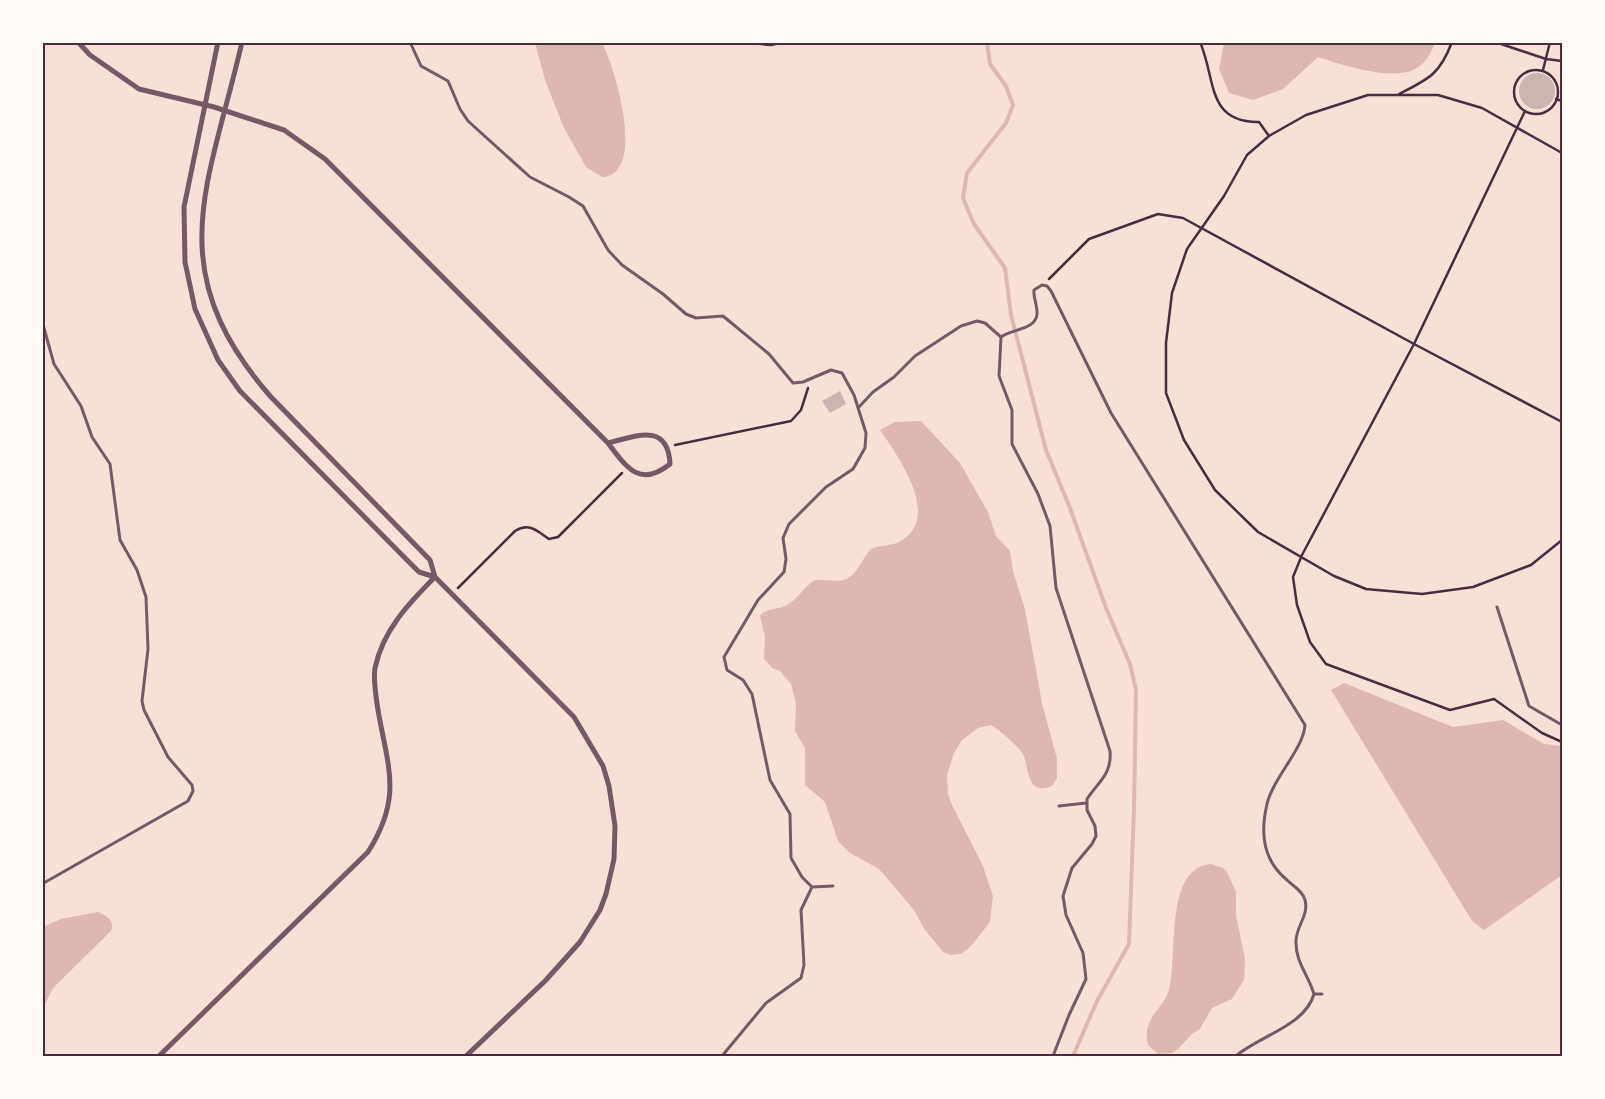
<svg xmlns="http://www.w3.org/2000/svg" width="1605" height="1099" font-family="'Open Sans',sans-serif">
  <rect width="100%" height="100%" fill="#f7e1d7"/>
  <!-- water -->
  <path fill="#dcb8b0" d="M 535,43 L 602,43 C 614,65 648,174 602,177 L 586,167 L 564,128 L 545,80 Z
    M 1224,43 L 1224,42 L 1435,43 C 1431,54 1423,67 1411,71 C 1385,79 1342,65 1318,57 L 1283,89 L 1253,100 L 1229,93 L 1219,69 Z
    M 921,421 L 960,463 L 988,512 L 996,536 L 1010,551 L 1013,571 L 1025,609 L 1042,703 L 1057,759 L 1057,778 L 1052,786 C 1026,797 1029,766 1023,754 C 1021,749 996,727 991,725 L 978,728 L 962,740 L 954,753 L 947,775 L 948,794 L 952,805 L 983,866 L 993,896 L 990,922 L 971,946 L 961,954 L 951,955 L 943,952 L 925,930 L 914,910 L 879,869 L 850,853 L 838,841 L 825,802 L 805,785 L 805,748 L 795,731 L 796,703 L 791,684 L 780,671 L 772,668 L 764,659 L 765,637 L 760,616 C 765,608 777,610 785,606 C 798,600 803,587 815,580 C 824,579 833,582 843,580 C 857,577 862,558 871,549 C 882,544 894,547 904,539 C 940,513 897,455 880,430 L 895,422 Z
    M 1344,683 L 1453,727 L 1503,720 L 1544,744 L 1562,746 L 1562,875 L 1484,930 L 1472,921 L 1331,690 Z
    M 1211,864 L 1223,868 L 1227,872 L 1236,892 L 1236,915 L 1245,959 L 1244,980 L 1232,999 L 1212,1008 L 1200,1029 L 1192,1034 L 1178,1049 L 1172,1053 L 1158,1054 L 1148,1045 C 1141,1016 1165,1010 1170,986 C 1177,954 1165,867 1211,864 Z
    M 98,912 C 107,916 115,920 111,931 L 53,988 L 43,1008 L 43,927 L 61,919 Z"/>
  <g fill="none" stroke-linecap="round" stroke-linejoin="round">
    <!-- stream -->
    <path stroke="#dcb8b0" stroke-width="4" d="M 987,42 L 990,64 L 1006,86 L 1013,105 L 1006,123 L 967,173 L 963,198 L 974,224 L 1005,268 L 1011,315 L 1046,450 L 1070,508 L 1106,608 L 1130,664 L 1136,690 L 1134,809 L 1129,944 L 1097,1001 L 1073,1056"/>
  </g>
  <!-- building -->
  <path fill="#ccb4b1" d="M1519 91a18 18 0 1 1 36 0a18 18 0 1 1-36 0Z
    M 840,391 L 846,404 L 830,413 L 822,401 Z"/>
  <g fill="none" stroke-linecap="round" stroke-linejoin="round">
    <!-- path -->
    <path stroke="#4a2c40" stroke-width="2.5" d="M 738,42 L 771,45 L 785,42
      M 1200,42 C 1216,78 1206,123 1259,122 L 1269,136
      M 1495,42 L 1546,59 L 1562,61
      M 1543,70 L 1550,42
      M1514 92a22 22 0 1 1 44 0a22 22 0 1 1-44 0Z
      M 1399,94 C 1429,79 1440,74 1452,42
      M 1556,99 L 1562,101
      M 1525,111 L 1414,344 L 1302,555 L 1293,577 L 1297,605 L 1310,642 L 1326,664 L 1450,710 L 1494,699 L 1542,733 L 1562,742
      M 1562,153 L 1482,108 L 1438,95 L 1368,95 L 1306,115 L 1269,136 L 1247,155 L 1224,196 L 1187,249 L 1172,293 L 1166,343 L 1166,393 L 1184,440 L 1215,490 L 1258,532 L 1334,576 L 1366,589 L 1422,594 L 1473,587 L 1531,565 L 1562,540
      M 1049,279 L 1089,239 L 1158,214 L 1183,218 L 1414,344 L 1562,422
      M 675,445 L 791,421 L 801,410 L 808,388
      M 458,588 L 515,531 C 529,522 537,531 549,539 L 558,537 L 622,473"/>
    <!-- service -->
    <path stroke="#755966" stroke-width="3" d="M 410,42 L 421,66 L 448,81 L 460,109 L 468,121 L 530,177 L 569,197 L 583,206 L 608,250 L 622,265 L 663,294 L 686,314 L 696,318 L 723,316 L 769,354 L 793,383 L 803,382 L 831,370 L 842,373 L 854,395 L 866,433 L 865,448 L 853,469 L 826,487 L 789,524 L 783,538 L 786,559 L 784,572 L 758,600 L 724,657 L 727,670 L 743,680 L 752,694 L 770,780 L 790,814 L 791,858 L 802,877 L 812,887 L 833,886
      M 42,321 L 54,364 L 81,406 L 92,437 L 110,464 L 120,540 L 137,570 L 146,597 L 148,649 L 142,701 L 144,710 L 168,757 L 192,785 L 193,791 L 188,801 L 42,884
      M 859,407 L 873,392 L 894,377 L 915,356 L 961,326 L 977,321 L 985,323 L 1001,337
      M 1497,607 L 1529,706 L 1562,725
      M 1059,806 L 1086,803
      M 1314,994 L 1322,994
      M 722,1056 L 766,1003 L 801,978 L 804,965 L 801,910 L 812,887
      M 1053,1056 L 1069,1015 L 1086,979 L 1083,953 L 1066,915 L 1063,896 L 1072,868 L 1092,844 L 1096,836 L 1095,826 L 1087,810 L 1087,799 C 1099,781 1112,774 1110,751 L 1056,588 L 1050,526 L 1038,494 L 1012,444 L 1012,410 L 999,376 L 1001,337 C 1011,329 1036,330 1037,314 C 1038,307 1033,298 1034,290 L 1042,285 L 1047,286 L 1051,291 L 1111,413 L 1305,725 C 1304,748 1273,778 1267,804 C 1260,834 1263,860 1287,880 C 1293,886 1303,891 1305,900 C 1309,915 1297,925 1296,940 C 1295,962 1308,974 1314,994 C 1305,1026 1259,1036 1236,1056"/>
    <!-- minor -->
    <path stroke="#755966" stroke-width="5" d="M 78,42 L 90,55 L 139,89 L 214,107 L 284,130 L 325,159 L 608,443 C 627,468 640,488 670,464 C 668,422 636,436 608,443
      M 218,42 L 184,207 L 185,262 L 195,309 L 218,360 L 240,391 L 406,559 L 419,572 L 435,577
      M 242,42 C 209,186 159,269 271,397 L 430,560 L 435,577 L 574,717 L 603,766 L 609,786 L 615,826 L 614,859 L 606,894 L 600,910 L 580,942 L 546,980 L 466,1056
      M 159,1056 L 368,852 C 403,797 388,768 378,710 C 376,697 373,680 375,668 C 383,630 409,603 435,577"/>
  </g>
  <!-- border -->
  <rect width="1605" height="1099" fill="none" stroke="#fffaf5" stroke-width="88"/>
  <rect x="44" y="44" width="1517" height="1011" fill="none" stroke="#4a2c40" stroke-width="2"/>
</svg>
